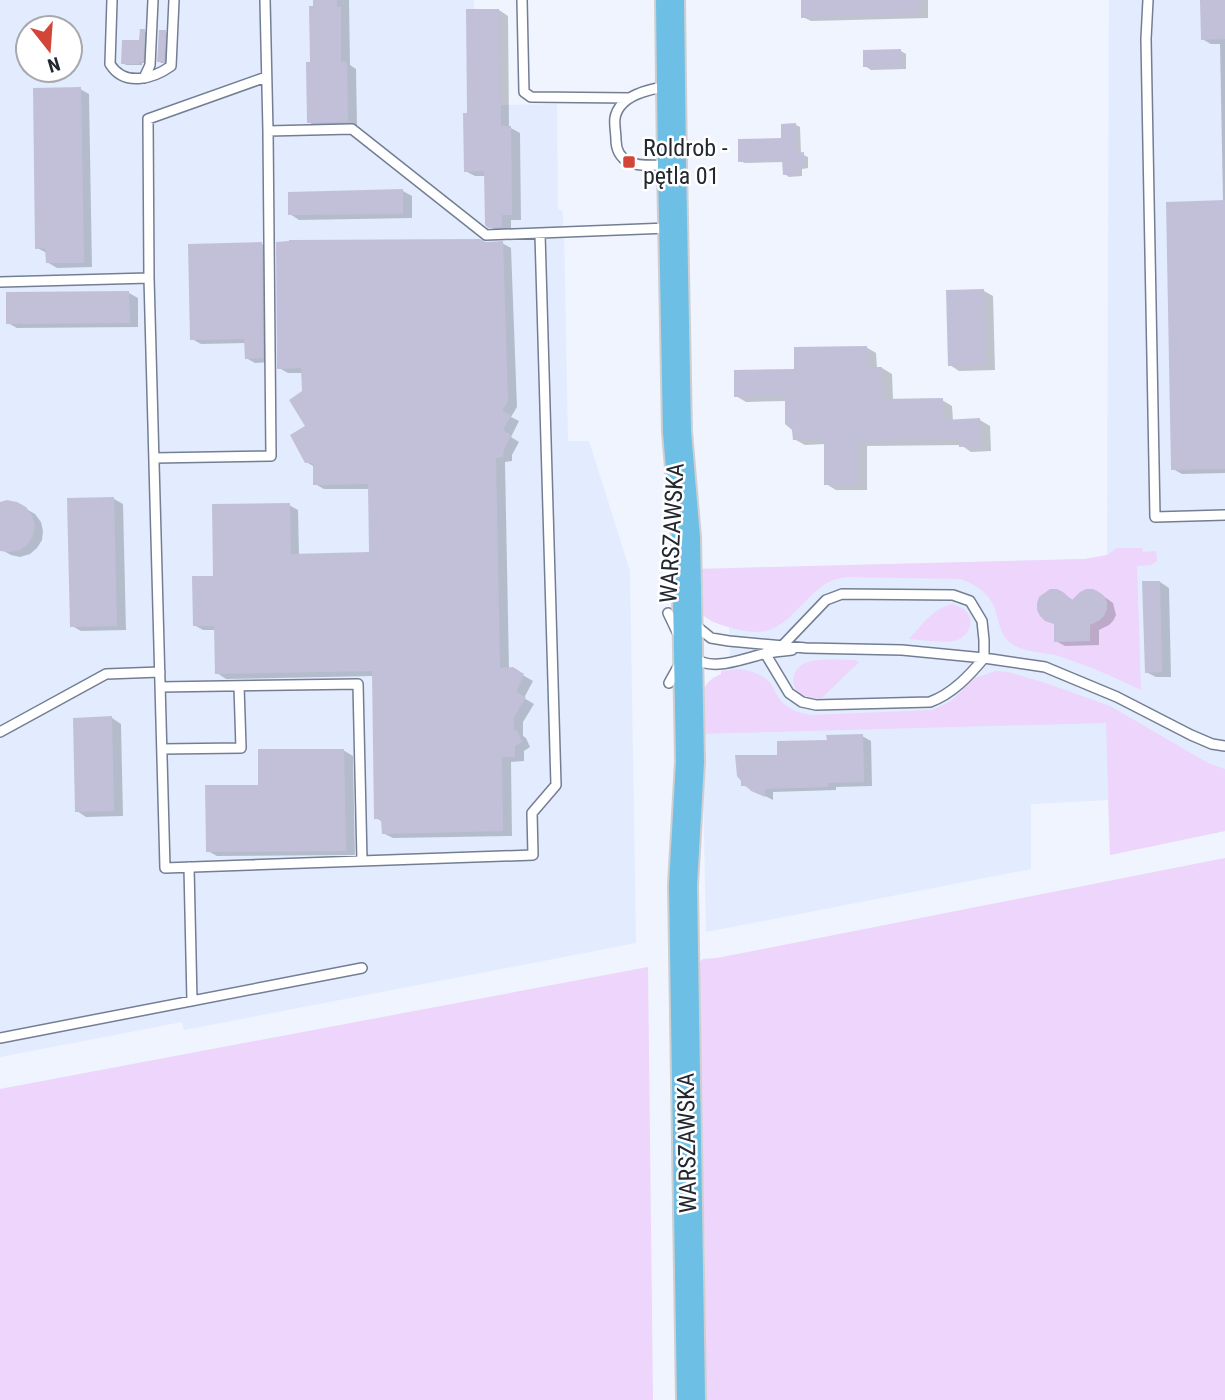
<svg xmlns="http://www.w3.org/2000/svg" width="1225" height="1400" font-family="'Roboto Condensed',sans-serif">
  <rect width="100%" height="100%" fill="#eff4fe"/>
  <!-- built -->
  <path fill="#e2ecfe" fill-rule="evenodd" d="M 0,0 L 474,0 L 474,9 L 499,9 L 501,105 L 557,104 L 558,210 L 562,210 L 564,231 L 568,441 L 589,441 L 630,571 L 636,943 L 184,1030 L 182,1022 L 0,1057 ZM 28,28 L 70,28 L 70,70 L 28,70 Z
    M 1109,0 L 1225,0 L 1225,831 L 1110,855 L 1108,800 L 1031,804 L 1031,869 L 706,932 L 702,735 L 730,670 L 729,627 L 701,569 L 1085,559 L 1107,555 Z"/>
  <!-- green -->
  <path fill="#edd5fb" d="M 1117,548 L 1142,548 L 1143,552 L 1156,551 L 1157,561 L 1151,565 L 1137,566 L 1141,690 C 1114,677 1084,664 1055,655 C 1041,652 1025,652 1012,644 C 997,634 1000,615 991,601 C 984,589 973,584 961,579 L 846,577 C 841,578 836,579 831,581 C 822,585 816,591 809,598 C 781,626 771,640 729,627 C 721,625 709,621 704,616 C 696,609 697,580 696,569 L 1085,559 L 1107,555 Z
    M 953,604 C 954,605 963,608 963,609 C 978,619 968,639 953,641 C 939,643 923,640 909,639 C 922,625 933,608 953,604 Z
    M 855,660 L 859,662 L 822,698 C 814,699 806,699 800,694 C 789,685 792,669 805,663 C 818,658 841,660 855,660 Z
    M 739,669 C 750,671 761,673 769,682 C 774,687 776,695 781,701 C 789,710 800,713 811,715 L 933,710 L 951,701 L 975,678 L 996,671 L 1008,672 L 1046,683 L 1110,706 L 1208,763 L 1225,769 L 1225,831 L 1110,855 L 1106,723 L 698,734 C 699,710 694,685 721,674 L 721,671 Z
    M 1225,858 L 1225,1400 L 706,1400 L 704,1342 L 705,1262 L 697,964 L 703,959 L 717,958 Z
    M 648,967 L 653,1400 L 0,1400 L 0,1089 Z"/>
  <!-- shadow -->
  <path fill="#0003" d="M 315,0 L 386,0 L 349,0 L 350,65 L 356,69 L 357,126 L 318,127 L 308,122 Z
    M 801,0 L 928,0 L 928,18 L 811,21 L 803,17 L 803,6 L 801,4 Z
    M 1202,0 L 1225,0 L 1225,473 L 1182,474 L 1173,469 L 1223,202 L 1220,44 L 1211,44 L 1202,39 Z
    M 499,10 L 508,16 L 509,127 L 520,133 L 521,220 L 511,220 L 511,232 L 499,232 L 487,225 L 486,176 L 475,176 L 465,171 L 469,115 Z
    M 144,31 L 147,33 L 146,63 L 142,63 L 142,65 L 126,65 L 123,63 L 141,42 Z
    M 165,32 L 167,33 L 166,63 L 161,63 L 159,61 Z
    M 70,42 L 79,50 L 79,58 L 74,64 L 70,64 Z
    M 901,51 L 906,54 L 906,69 L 871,70 L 865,66 Z
    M 80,89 L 89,94 L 92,267 L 57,268 L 47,262 L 47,253 L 37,248 Z
    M 796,125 L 800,127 L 801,154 L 808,157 L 808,168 L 802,169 L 802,176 L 789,177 L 785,174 L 784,162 L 745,163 L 740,161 L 783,140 Z
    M 403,191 L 412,196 L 412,218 L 299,220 L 290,214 Z
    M 502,243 L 511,248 L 517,407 L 511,417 L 519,421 L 511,437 L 519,442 L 512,455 L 512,461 L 505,462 L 509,669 L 512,669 L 533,681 L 524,698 L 534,704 L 523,722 L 523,736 L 526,738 L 530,747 L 524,751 L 524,761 L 511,762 L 512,836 L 393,838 L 383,833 L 383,822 L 376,818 L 373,676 L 226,679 L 217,673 L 216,630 L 203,630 L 194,625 L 215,577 L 289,505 L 298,510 L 299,555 L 371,554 L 369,489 L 324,489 L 315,484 L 315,467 L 306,462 L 307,426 L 303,373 L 288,373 L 279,368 L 486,244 Z
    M 262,244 L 270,249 L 271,362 L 255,363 L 246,358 L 246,343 L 201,344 L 192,339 Z
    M 984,291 L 993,296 L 995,370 L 959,371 L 950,365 Z
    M 129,293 L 138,298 L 138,327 L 17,328 L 8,323 Z
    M 866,347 L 876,353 L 877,369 L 882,368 L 892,374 L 893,400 L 942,400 L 952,406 L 953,421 L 980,420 L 990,426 L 991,451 L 971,452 L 961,445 L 867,446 L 867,490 L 836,490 L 826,484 L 826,444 L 805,445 L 794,439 L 787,401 L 746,402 L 736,396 L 796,370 Z
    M 114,499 L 123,504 L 126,630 L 81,631 L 72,626 Z
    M 16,503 L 35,514 L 41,522 L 43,531 L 42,540 L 37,548 L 30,554 L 20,557 L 11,555 L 0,549 L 0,504 Z
    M 1160,582 L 1169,588 L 1171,677 L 1156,677 L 1146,672 Z
    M 1099,593 L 1113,603 L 1116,615 L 1113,621 L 1109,625 L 1099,630 L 1099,645 L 1065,646 L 1056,641 L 1056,625 L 1046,619 L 1063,594 L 1074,601 Z
    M 112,718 L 121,724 L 123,816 L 86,817 L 77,811 Z
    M 862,736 L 871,741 L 872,786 L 836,787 L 836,790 L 773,792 L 773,800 L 743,785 L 779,756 L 828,742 Z
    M 343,750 L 353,756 L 355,855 L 217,856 L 208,851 L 260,787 Z"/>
  <!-- building -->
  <path fill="#c2c0d9" d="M 313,0 L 337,0 L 337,7 L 341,7 L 341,62 L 347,62 L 348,122 L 307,123 L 306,62 L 310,62 L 309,6 L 313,6 Z
    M 801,0 L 920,0 L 920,14 L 801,18 Z
    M 1200,0 L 1225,0 L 1225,39 L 1201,40 Z
    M 466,9 L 499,9 L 501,126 L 511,126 L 512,215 L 502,215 L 502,227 L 488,228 L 485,225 L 484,171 L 464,172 L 463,113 L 467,113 Z
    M 140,29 L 145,29 L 143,62 L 139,62 L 139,64 L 121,64 L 122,40 L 139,40 Z
    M 159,30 L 166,30 L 164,62 L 157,62 Z
    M 901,49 L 901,67 L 863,67 L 863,50 Z
    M 81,87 L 84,263 L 46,263 L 45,248 L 35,249 L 33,88 Z
    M 796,123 L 797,153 L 804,152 L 804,167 L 798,167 L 798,175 L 783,175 L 782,160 L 738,162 L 738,139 L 781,138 L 781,124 Z
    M 403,189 L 403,214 L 288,215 L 288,192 Z
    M 1225,200 L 1225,469 L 1171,470 L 1166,202 Z
    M 480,239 L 486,242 L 503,241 L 508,401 L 502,411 L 511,415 L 503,430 L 511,435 L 504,449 L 503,457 L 496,458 L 500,668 L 513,667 L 524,674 L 516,692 L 526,697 L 514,717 L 514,729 L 517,731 L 522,742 L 515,746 L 515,757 L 502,757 L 503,831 L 382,834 L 381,819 L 374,819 L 372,671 L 215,674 L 214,626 L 193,626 L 192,576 L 213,576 L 212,504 L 290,503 L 291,554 L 369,552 L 368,484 L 313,485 L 313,463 L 305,463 L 290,435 L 305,426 L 289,400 L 302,391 L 301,368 L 277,369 L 276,242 L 289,241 L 289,240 Z
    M 262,242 L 263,358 L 245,359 L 244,339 L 190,340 L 188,244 Z
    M 984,289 L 986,365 L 948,366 L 946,290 Z
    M 129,291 L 130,323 L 6,324 L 6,292 Z
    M 867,346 L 867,367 L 882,367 L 883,399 L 943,398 L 943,420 L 980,418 L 981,446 L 959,447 L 959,440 L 857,441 L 858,485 L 824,485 L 824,439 L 793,440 L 792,430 L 785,424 L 785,396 L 734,397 L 734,370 L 794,369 L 794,347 Z
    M 114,497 L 117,626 L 70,627 L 67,498 Z
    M 7,500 L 17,502 L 26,507 L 32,515 L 35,525 L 33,535 L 28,544 L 20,550 L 10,552 L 0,551 L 0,502 Z
    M 1142,581 L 1160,581 L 1162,672 L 1145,673 Z
    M 1050,589 L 1057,589 L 1063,592 L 1072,600 L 1080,592 L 1086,589 L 1093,589 L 1099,592 L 1104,596 L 1107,602 L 1107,609 L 1104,616 L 1100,620 L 1090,625 L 1090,641 L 1054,642 L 1054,624 L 1045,621 L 1040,616 L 1037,610 L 1037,603 L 1039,597 Z
    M 112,716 L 114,811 L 75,812 L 73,718 Z
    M 863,734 L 864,782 L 828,783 L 828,787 L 765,789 L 765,797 L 751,791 L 746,786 L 741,786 L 741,781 L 737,776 L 735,755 L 777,755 L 777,741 L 827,740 L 826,735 Z
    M 258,749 L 344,749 L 346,851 L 206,852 L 205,785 L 258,785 Z"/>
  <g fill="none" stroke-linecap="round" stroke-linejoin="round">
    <!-- service casing -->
    <g stroke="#737e93" stroke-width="12">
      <path id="service" d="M 112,0 L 110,64 C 124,87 153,79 171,66 L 174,0
        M 265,0 L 268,131 L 352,129 L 486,235 L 668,228
        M 522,0 L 524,92 L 531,97 L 630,98
        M 1148,0 L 1146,39 L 1155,517 L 1225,515
        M 266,77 L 148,119 L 149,278 L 165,868 L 533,855 L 532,813 L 556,785 L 540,234
        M 144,78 L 150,65 L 153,0
        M 667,165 C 656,165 640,167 629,162 C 620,158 616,149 616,140 C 616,133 614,124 615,118 C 619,95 650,89 669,86
        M 0,282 L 149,278
        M 154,458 L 271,456 L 268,131
        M 668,613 L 678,634
        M 695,625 L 711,638 L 729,641 L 806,648 L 902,650 L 984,658 L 1045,667 L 1117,697 L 1191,735 L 1212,744 L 1225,746
        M 765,653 L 789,693 L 802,702 L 816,705 L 930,702 C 952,694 969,676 984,658 L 984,640 L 982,621 L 970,601 L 953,595 L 842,594 L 826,600 L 783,645
        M 693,657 C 712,673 743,658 764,654 C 773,652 782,651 792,650
        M 669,683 L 679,665
        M 160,687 L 358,684 L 362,861
        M 0,732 L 106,674 L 160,672
        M 162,749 L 241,748 L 239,686
        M 189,867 L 192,1001
        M 0,1038 L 362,968"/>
    </g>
    <!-- primary casing -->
    <g stroke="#cfcfd1" stroke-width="32">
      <path id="primary" d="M 670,0 L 672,165 L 677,432 L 686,538 L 690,762 L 683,885 L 691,1400"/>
    </g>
    <!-- service -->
    <use href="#service" stroke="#fff" stroke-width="9"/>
    <!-- primary -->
    <use href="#primary" stroke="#6dbfe5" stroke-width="28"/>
  </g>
  <!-- markers -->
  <rect fill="#d34539" stroke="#fff" stroke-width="2.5" x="622" y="155" width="14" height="14" rx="3.5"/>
  <g text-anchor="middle" stroke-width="5" stroke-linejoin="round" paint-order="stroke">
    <!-- poi labels -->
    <g font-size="24" fill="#232730" stroke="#fff" text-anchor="start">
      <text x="643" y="156">Roldrob -<tspan x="643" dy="28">pętla 01</tspan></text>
    </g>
    <!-- street labels -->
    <g font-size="24" fill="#232730" stroke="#fff">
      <text transform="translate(672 533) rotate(-87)" y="8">WARSZAWSKA</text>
      <text transform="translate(687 1143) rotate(-91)" y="8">WARSZAWSKA</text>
    </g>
  </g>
  <!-- north arrow -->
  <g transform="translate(49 49) rotate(163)"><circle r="33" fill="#ffffff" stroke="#a7a9ac" stroke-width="2"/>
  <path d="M0-5L12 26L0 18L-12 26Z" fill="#d34539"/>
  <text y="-10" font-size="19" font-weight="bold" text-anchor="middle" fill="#232730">N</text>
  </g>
</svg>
